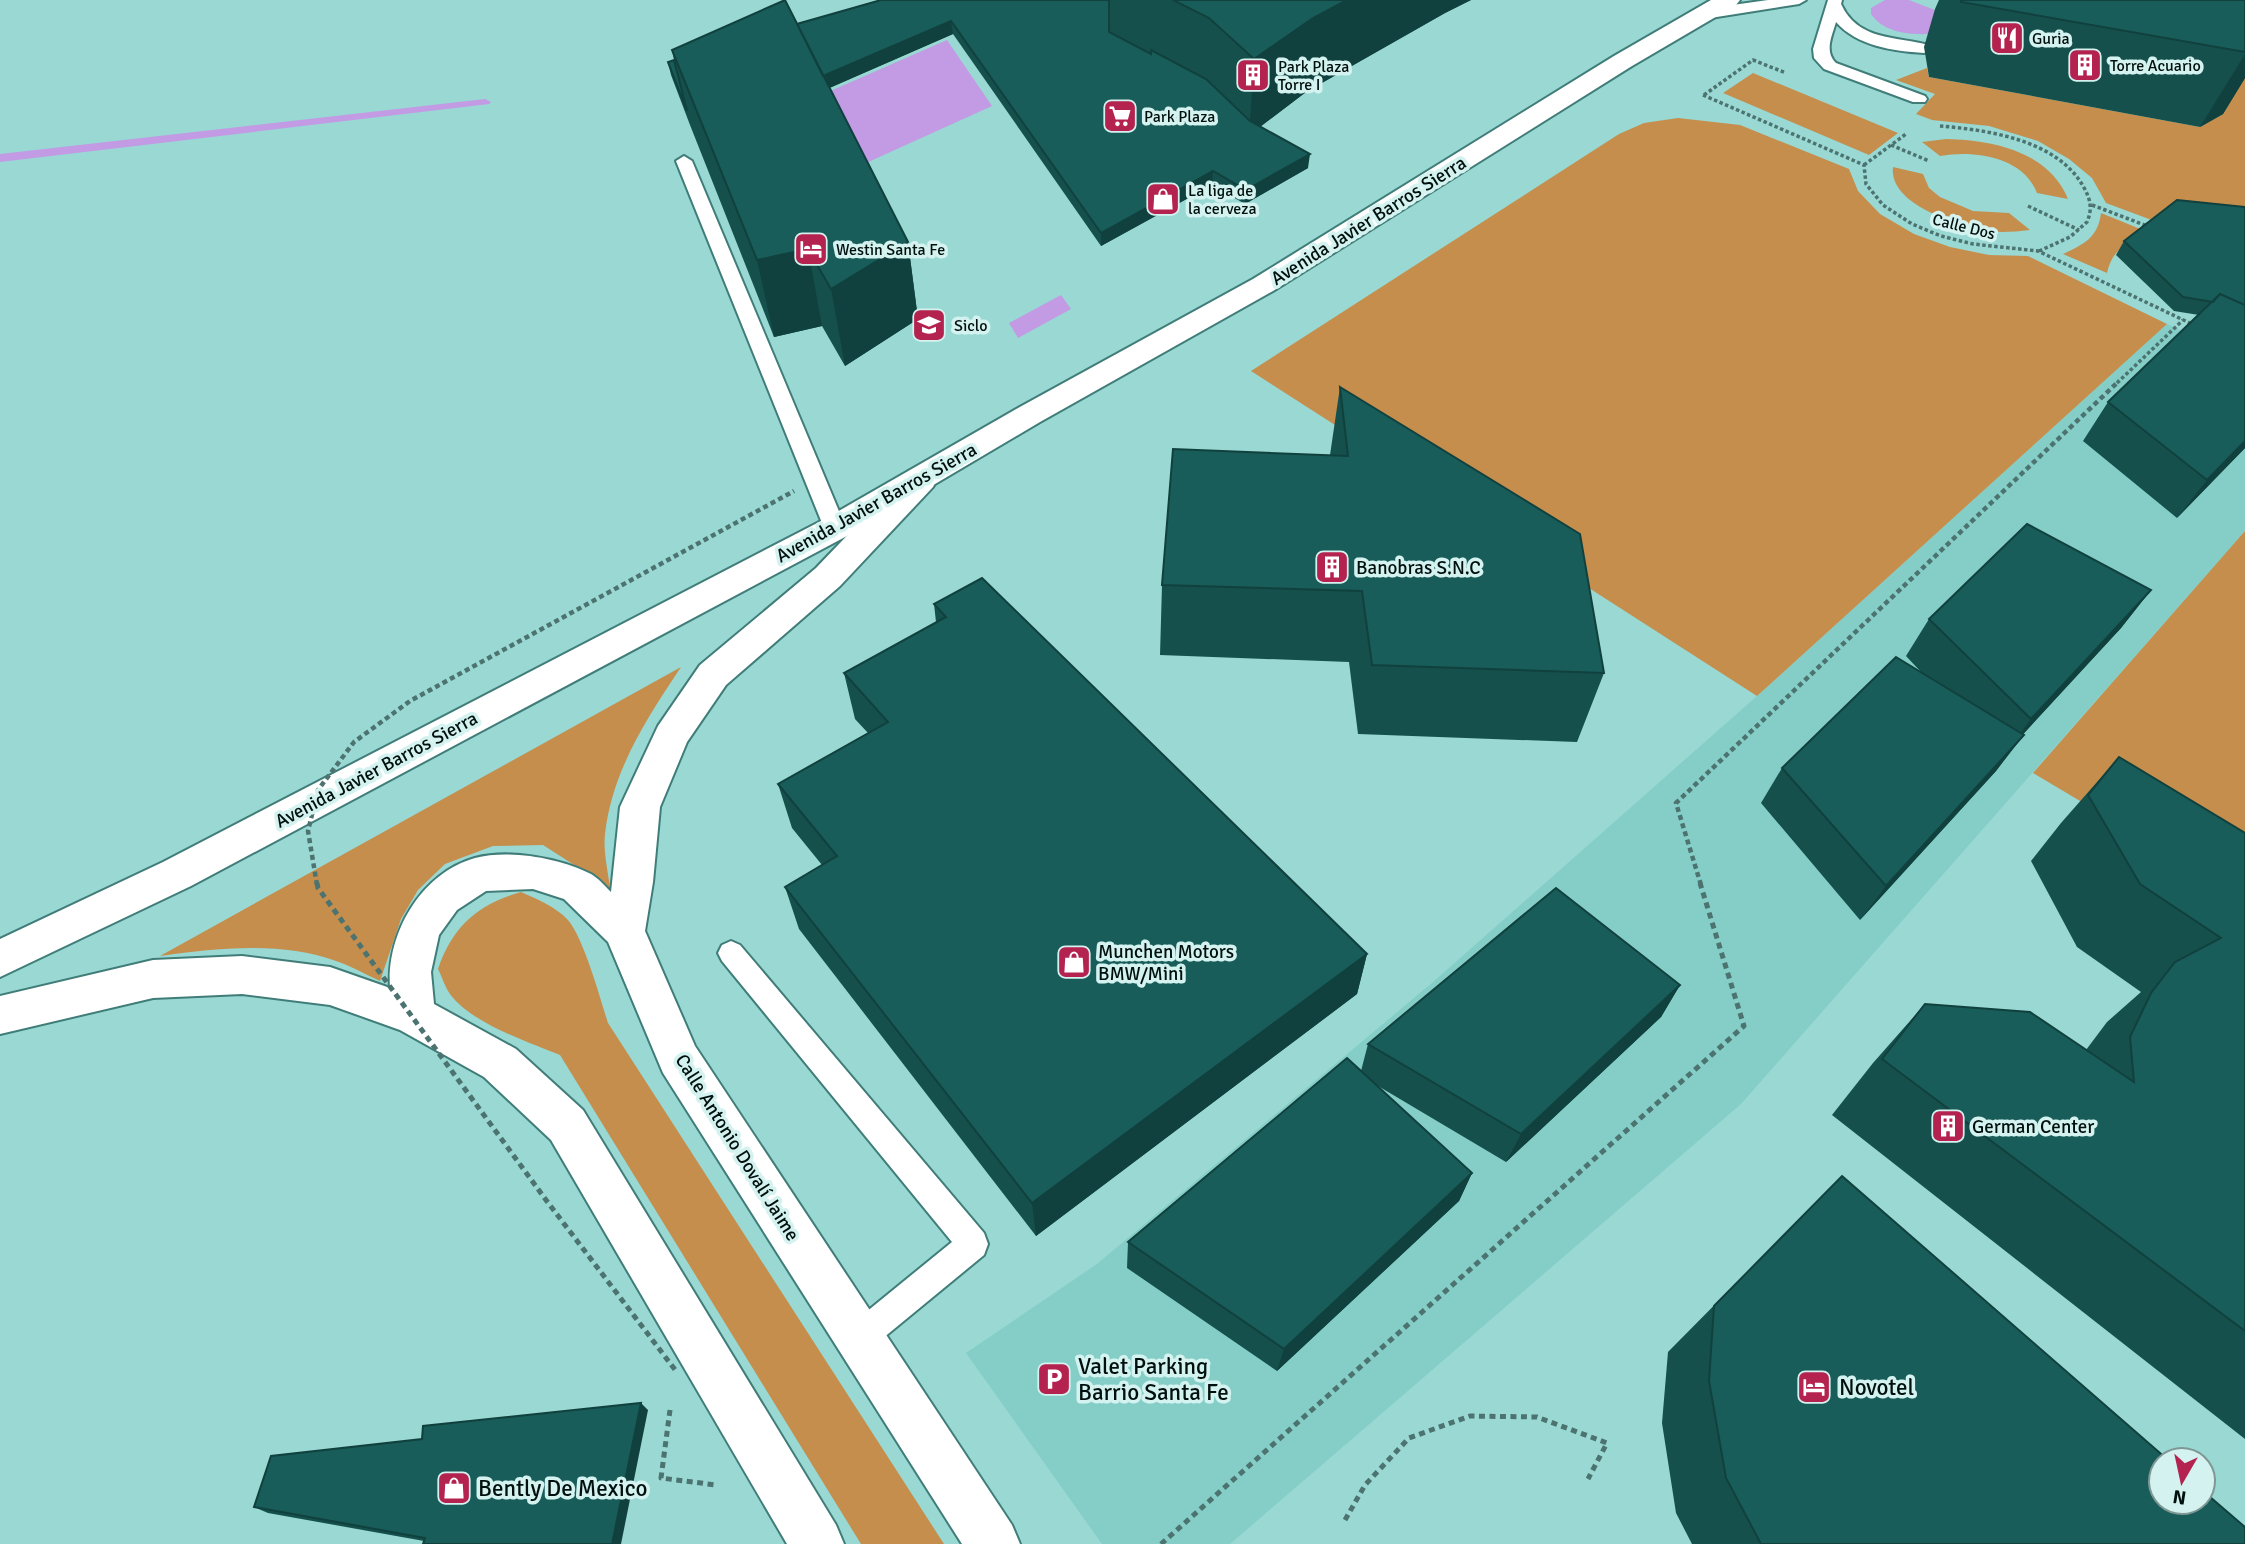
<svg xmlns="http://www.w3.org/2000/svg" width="2245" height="1544" font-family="Signika,sans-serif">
  <rect width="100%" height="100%" fill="#99d8d3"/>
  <!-- built -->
  <path fill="#84cec7" d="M 2167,324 L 2245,359 L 2245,531 L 1741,1104 L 1230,1544 L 1102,1544 L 966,1353 L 1097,1264 L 1433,982 L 1757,696 Z"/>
  <!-- green -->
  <path fill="#c58e4c" d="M 1927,68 L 1929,77 L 2200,127 L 2245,74 L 2245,235 L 2157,222 L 2106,203 L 2092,178 L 2069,159 L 2038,141 L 1989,126 L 1932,120 L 1916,114 L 1935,94 L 1896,80 Z
    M 1753,73 L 1898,133 L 1869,155 L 1723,93 Z
    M 1678,118 L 1740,125 L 1849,169 L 1858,191 L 1880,214 L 1914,234 L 1950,247 L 1989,255 L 2028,256 L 2167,324 L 1757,696 L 1251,371 L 1619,134 L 1644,123 Z
    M 1946,139 C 1991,140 2049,151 2068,199 L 2037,193 C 2023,156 1973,150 1940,156 L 1922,142 Z
    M 1893,167 L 1923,174 L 1929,188 L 1940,197 L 1973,211 L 2009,213 L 2030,230 C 2021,231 2011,232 2002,232 C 1971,230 1888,208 1893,167 Z
    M 2101,213 L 2155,235 C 2130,241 2113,246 2107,273 L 2063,254 C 2084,244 2098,238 2101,213 Z
    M 2245,531 L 2245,899 L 2033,773 Z
    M 681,667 C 647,718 612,771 605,834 C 603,851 608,871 610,888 L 543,845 L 493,846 L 445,864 L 418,890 L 401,919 L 380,981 C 365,974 351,966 336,961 C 281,941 215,948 160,956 Z
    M 521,892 C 537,899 556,907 568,920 C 584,939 600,998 608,1023 L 944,1544 L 861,1544 L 560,1055 C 528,1042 471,1023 450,994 C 445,987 442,977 438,969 C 453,926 477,905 521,892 Z"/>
  <!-- water -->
  <path fill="#c39ae4" d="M 1885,0 L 1909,0 L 1940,12 L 1929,34 C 1908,35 1883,32 1871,14 L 1871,8 Z
    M 947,40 L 992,106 L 855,168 L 819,96 Z
    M 1061,295 L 1071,309 L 1018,338 L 1009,323 Z"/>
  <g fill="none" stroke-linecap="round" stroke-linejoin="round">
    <!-- stream -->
    <path fill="#c39ae4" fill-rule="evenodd" d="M 485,99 L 491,102 L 489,104 L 0,162 L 0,154 Z"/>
    <!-- service casing -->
    <g stroke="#407d79" stroke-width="4">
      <path id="service" d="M 1768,0 L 1806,0 L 1799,4 L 1704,19 L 1696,14 L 1704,9 Z
        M 1828,0 L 1842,0 L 1841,4 C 1858,41 1895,36 1929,45 L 1932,48 L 1929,51 L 1924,53 C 1893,51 1857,46 1836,22 C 1832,36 1824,51 1836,63 L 1925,96 L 1927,99 L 1925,102 L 1913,102 L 1824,69 L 1814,58 L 1813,49 Z
        M 684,156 L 692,161 L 846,528 L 843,533 L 835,536 L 827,533 L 824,528 L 676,161 Z
        M 731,941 L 740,945 L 984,1233 L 988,1244 L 984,1255 L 871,1348 L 860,1353 L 849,1348 L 844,1337 L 849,1326 L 952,1242 L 722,961 L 718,953 L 722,945 Z"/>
    </g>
    <!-- minor casing -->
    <g stroke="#407d79" stroke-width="4">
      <path id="minor" d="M 921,468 L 933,471 L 937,479 L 933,487 L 840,586 L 726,685 L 687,742 L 660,807 L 653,882 L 645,931 L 695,1046 L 1012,1525 L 1020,1544 L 962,1544 L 663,1073 L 608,942 L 564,899 L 533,889 L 486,891 L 457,910 L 439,935 L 431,972 L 434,1004 L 516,1049 L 583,1110 L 836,1525 L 844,1544 L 787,1544 L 551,1140 L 484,1077 L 400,1030 L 330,1005 L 242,994 L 153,998 L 0,1034 L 0,996 L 153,960 L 242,956 L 330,967 L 390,988 C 386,934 421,873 475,858 C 509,849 560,858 591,874 C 598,878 605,886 611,892 L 620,807 L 658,726 L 700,665 L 816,568 L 909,471 Z"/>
    </g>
    <!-- tertiary casing -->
    <g stroke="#407d79" stroke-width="4">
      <path id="tertiary" d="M 1711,0 L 1740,0 L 1736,5 L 1632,66 L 1273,291 L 1040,422 L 847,536 L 191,886 L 0,977 L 0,939 L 163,862 L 823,520 L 1018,408 L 1253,279 L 1614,56 Z"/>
    </g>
    <!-- path-far2 -->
    <path stroke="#4c7370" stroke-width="3.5" stroke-dasharray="3.5 2.5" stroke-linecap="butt" d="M 1703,95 L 1864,165 L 1866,184 L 1883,205 L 1912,224 L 1941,236 L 1973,244 L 2038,251 L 2194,325
      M 1704,95 L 1753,60 L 1786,73
      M 1940,126 C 1988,130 2057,140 2083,186 C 2090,198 2093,208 2087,222 L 2070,237 L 2039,251
      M 1891,145 L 1929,161
      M 1864,165 L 1906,134
      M 2092,205 L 2150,227
      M 2028,206 L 2079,230
      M 2117,383 L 2183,320"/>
    <!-- path-far1 -->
    <path stroke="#4c7370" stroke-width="4.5" stroke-dasharray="5 3.5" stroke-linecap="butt" d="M 1701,885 L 1676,803 L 2119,381"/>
    <!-- path -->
    <path stroke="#4c7370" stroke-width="5" stroke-dasharray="6 4.5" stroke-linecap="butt" d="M 670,1410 L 661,1478 L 716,1485
      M 1345,1520 L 1365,1485 L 1409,1438 L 1470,1416 L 1537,1417 L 1607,1443 L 1588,1479
      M 1161,1544 L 1744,1026 L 1700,883"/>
    <!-- service -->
    <use href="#service" fill="#fff" fill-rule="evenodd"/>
    <!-- minor -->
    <use href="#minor" fill="#fff" fill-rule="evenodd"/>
    <!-- tertiary -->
    <use href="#tertiary" fill="#fff" fill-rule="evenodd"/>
    <!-- path-bridge-far1 -->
    <path stroke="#4c7370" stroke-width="4.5" stroke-dasharray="5 3.5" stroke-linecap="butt" d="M 317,885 L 308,831 L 318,790 L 354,742 L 410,701 L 794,491"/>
    <!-- path-bridge -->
    <path stroke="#4c7370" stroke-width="5" stroke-dasharray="6 4.5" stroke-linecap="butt" d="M 317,883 L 318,888 L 546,1200 L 676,1371"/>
  </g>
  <!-- wall -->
  <path fill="#15504d" d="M 881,0 L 1471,0 L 1445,13 L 1306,92 L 1260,127 L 1308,168 L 1245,204 L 1212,185 L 1101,246 L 953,34 L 829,88 L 908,242 L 918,319 L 845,366 L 822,326 L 774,337 L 690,125 L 671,75 L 668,62 L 674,60 L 672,50 L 797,24 Z
    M 1939,0 L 2245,0 L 2245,78 L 2223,114 L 2200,127 L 1929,77 L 1924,47 L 1935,9 Z
    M 2245,207 L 2245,448 L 2177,518 L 2083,441 L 2108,402 L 2199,315 L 2174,311 L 2116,255 L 2124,241 Z
    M 1340,387 L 1604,673 L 1577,742 L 1358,734 L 1349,662 L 1160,655 L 1162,585 L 1330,455 Z
    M 2151,590 L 2121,628 L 2023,734 L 1996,771 L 1860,920 L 1761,803 L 1782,768 L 1922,673 L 1906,656 L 1929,619 Z
    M 934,604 L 1367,954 L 1357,994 L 1036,1236 L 799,929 L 785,887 L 822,865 L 792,828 L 778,784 L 868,733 L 855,719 L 844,673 L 936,622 Z
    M 2119,757 L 2245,833 L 2245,1439 L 1832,1115 L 1873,1063 L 1925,1004 L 2086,1050 L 2107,1022 L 2141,992 L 2077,947 L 2031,861 L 2061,823 Z
    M 1680,985 L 1661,1017 L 1506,1162 L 1373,1083 L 1472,1173 L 1459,1201 L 1277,1371 L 1127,1268 L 1128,1242 L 1361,1071 L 1368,1044 Z
    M 1842,1176 L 2245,1544 L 1692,1544 L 1676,1513 L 1662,1423 L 1668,1352 Z
    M 648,1410 L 424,1541 L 268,1513 L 254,1507 L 422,1439 Z"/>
  <!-- shaded-wall -->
  <path fill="#11413e" d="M 1347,0 L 1471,0 L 1445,13 L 1306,92 L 1249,135 L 1254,59 L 1313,18 Z
    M 951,21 L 953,34 L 809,97 L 806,83 Z
    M 2245,54 L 2245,78 L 2223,114 L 2200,127 Z
    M 1310,154 L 1308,168 L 1245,204 L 1246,190 Z
    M 1213,171 L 1212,185 L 1101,246 L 1101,233 Z
    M 908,242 L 918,319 L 845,366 L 831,289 Z
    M 808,249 L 822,326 L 774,337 L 757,260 Z
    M 2245,441 L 2245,448 L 2177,518 L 2207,480 Z
    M 2151,590 L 2121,628 L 2004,755 L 2031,719 Z
    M 2024,735 L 1996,771 L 1860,920 L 1886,886 Z
    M 1367,954 L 1357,994 L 1036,1236 L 1032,1203 Z
    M 1680,985 L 1661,1017 L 1506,1162 L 1521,1134 Z
    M 1472,1173 L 1459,1201 L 1277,1371 L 1284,1349 Z
    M 641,1403 L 648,1410 L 621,1544 L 612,1544 Z"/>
  <!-- building -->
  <path fill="#185d59" stroke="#11413e" stroke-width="2" d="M 785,0 L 908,242 L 831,289 L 808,249 L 757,260 L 672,50 Z
    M 881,0 L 1109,0 L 1109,32 L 1151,54 L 1151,50 L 1206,79 L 1250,121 L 1310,154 L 1246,190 L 1213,171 L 1101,233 L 951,21 L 823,76 L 797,24 Z
    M 1173,0 L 1347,0 L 1313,18 L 1254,59 L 1209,18 Z
    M 1961,0 L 2245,0 L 2245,52 L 1961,2 Z
    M 674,60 L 687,111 L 668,62 Z
    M 2177,200 L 2245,207 L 2245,305 L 2220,294 L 2213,302 L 2183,297 L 2124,241 Z
    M 2220,294 L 2245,305 L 2245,441 L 2207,480 L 2108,402 Z
    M 1340,387 L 1580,534 L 1604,673 L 1372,665 L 1362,591 L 1162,585 L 1173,449 L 1348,456 Z
    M 2027,524 L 2151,590 L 2031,719 L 1929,619 Z
    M 982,578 L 1367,954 L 1032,1203 L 785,887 L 837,856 L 778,784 L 888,722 L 844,673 L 946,617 L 934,604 Z
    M 1896,657 L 2024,735 L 1886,886 L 1782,768 Z
    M 2119,757 L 2245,833 L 2245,1331 L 1882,1059 L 1925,1004 L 2030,1012 L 2134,1082 L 2130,1037 L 2151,993 L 2175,962 L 2221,938 L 2140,884 L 2088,795 Z
    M 1556,888 L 1680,985 L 1521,1134 L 1368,1044 Z
    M 1347,1058 L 1472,1173 L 1284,1349 L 1128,1242 Z
    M 1842,1176 L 2168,1460 L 2161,1460 L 2161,1502 L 2203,1502 L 2203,1491 L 2245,1527 L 2245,1544 L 1761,1544 L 1726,1478 L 1709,1381 L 1714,1306 Z
    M 641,1403 L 612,1544 L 423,1544 L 425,1538 L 254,1507 L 271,1456 L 422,1439 L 423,1426 Z"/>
  <!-- icons -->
  <defs>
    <g id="restaurant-square" transform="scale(1.75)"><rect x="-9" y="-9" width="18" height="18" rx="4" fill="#b4234f" stroke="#d4f2ef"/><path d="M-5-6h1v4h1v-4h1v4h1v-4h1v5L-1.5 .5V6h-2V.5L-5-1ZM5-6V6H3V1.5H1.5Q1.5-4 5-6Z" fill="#fff"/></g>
    <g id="building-square" transform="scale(1.75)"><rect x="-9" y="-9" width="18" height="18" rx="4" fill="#b4234f" stroke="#d4f2ef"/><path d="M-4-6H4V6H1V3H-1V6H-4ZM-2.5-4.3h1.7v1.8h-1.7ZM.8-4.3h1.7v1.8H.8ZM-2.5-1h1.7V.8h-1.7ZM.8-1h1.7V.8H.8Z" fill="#fff"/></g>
    <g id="supermarket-square" transform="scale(1.75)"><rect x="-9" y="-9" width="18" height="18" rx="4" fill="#b4234f" stroke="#d4f2ef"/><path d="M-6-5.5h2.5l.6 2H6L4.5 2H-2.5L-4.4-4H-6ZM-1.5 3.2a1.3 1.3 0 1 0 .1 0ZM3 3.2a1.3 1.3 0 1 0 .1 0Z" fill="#fff"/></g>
    <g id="shop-square" transform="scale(1.75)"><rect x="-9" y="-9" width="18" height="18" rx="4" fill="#b4234f" stroke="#d4f2ef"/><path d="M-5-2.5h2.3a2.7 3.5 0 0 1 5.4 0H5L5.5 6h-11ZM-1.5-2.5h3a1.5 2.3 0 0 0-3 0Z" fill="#fff"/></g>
    <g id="hotel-square" transform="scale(1.75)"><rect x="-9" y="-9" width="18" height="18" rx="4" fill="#b4234f" stroke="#d4f2ef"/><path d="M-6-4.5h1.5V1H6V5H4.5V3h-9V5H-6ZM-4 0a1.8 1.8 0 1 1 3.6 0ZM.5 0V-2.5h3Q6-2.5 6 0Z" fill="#fff"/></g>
    <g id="school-square" transform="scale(1.75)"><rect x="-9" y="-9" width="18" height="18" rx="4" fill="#b4234f" stroke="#d4f2ef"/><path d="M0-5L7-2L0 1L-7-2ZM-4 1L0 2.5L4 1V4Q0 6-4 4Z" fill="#fff"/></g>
    <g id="parking-square" transform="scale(1.75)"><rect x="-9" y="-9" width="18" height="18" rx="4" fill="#b4234f" stroke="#d4f2ef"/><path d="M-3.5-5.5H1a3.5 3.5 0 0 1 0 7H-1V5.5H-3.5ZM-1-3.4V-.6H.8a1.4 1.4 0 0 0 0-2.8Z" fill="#fff"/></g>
  </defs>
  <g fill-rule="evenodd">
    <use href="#restaurant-square" x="2007" y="38"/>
    <use href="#building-square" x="2085" y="65"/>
    <use href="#building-square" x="1253" y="75"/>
    <use href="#supermarket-square" x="1120" y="116"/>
    <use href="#shop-square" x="1163" y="199"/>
    <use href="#hotel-square" x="811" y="249"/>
    <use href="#school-square" x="929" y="325"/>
    <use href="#building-square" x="1332" y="567"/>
    <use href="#shop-square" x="1074" y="962"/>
    <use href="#building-square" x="1948" y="1126"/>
    <use href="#parking-square" x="1054" y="1379"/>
    <use href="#hotel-square" x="1814" y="1387"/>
    <use href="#shop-square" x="454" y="1488"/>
  </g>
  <g text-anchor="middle" stroke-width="7" stroke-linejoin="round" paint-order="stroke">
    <!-- far-poi labels -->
    <g font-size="16" fill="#00100f" stroke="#d4f2ef" text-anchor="start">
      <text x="2032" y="44">Guria</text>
      <text x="2110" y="71">Torre Acuario</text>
      <text x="1278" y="72">Park Plaza<tspan x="1278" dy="18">Torre I</tspan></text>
      <text x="1144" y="122">Park Plaza</text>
      <text x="1188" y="196">La liga de<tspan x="1188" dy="18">la cerveza</tspan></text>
      <text x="836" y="255">Westin Santa Fe</text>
      <text x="954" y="331">Siclo</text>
    </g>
    <!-- far-street labels -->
    <g font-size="16" fill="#00100f" stroke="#d4f2ef">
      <text transform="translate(1964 226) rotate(14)" y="6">Calle Dos</text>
    </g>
    <!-- street labels -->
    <g font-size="19" fill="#00100f" stroke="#d4f2ef">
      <text transform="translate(1368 220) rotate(-32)" y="7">Avenida Javier Barros Sierra</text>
      <text transform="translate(876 502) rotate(-29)" y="7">Avenida Javier Barros Sierra</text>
      <text transform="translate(376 769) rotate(-28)" y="7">Avenida Javier Barros Sierra</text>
      <text transform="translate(738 1147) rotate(58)" y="7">Calle Antonio Dovalí Jaime</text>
    </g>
    <!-- poi labels -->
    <g font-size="19" fill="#00100f" stroke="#d4f2ef" text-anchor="start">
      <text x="1356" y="574">Banobras S.N.C</text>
      <text x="1098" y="958">Munchen Motors<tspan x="1098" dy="22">BMW/Mini</tspan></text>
      <text x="1972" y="1133">German Center</text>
    </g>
    <!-- near-poi labels -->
    <g font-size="23" fill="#00100f" stroke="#d4f2ef" text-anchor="start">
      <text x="1078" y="1374">Valet Parking<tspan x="1078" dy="26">Barrio Santa Fe</tspan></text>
      <text x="1839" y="1395">Novotel</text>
      <text x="478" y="1496">Bently De Mexico</text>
    </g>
  </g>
  <!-- north arrow -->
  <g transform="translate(2182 1481) rotate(189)"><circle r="33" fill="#d4f2ef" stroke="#7f9895" stroke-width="2"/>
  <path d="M0-5L12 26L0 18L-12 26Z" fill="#b4234f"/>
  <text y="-10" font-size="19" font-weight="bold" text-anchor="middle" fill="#00100f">N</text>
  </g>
</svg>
